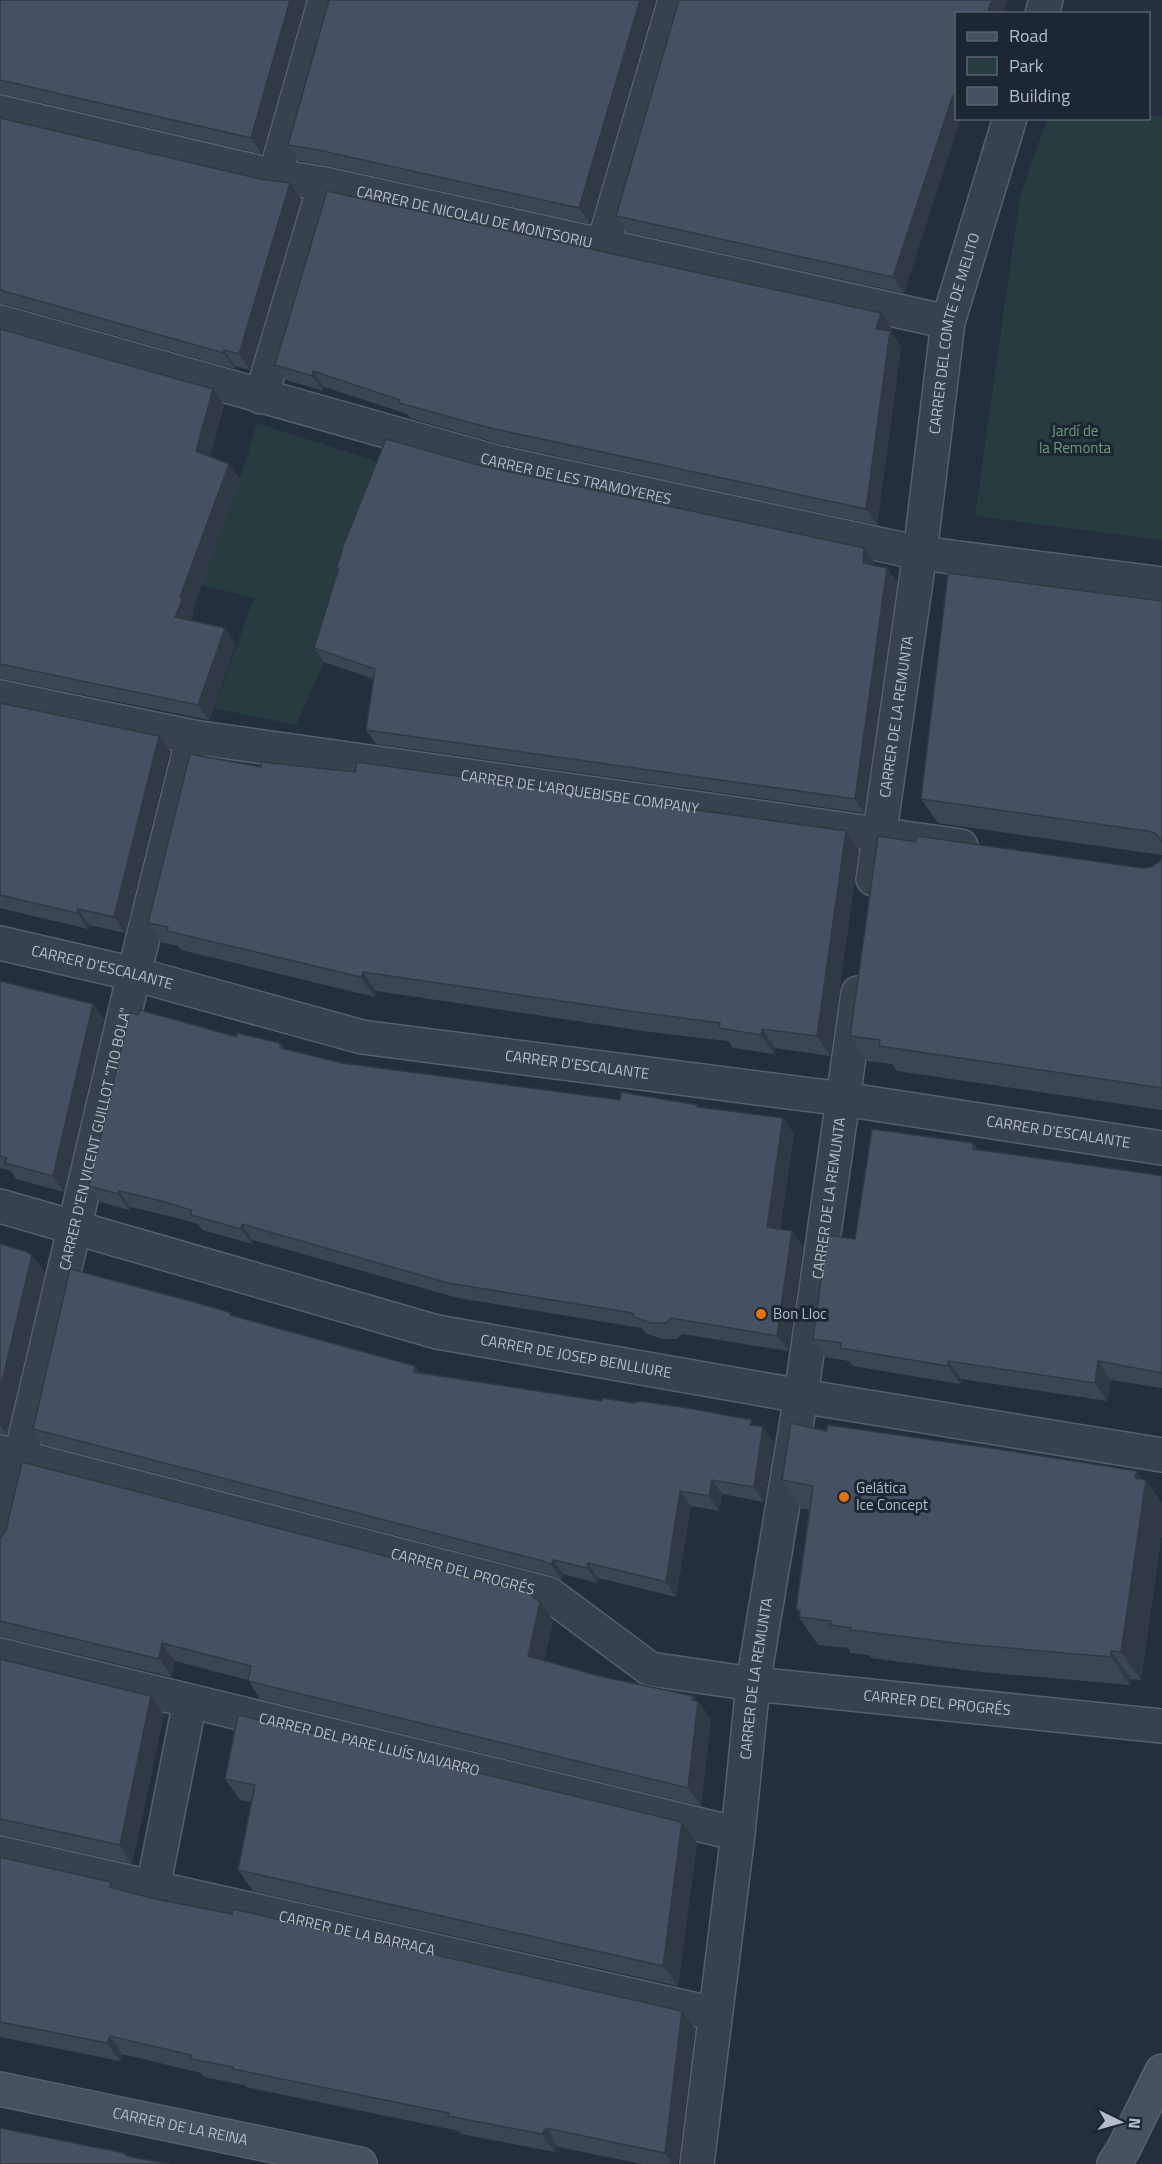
<svg xmlns="http://www.w3.org/2000/svg" width="1162" height="2164" font-family="'Titillium Web',sans-serif">
  <rect width="100%" height="100%" fill="#242f3e"/>
  <!-- green -->
  <path fill="#263c3f" d="M 1149,116 L 1162,116 L 1162,540 L 975,516 L 1020,197 L 1047,119 L 1148,118 Z
    M 257,423 L 391,466 L 324,662 L 296,725 L 214,708 L 254,598 L 201,585 L 240,479 Z"/>
  <g fill="none" stroke-linecap="round" stroke-linejoin="round">
    <!-- street casing -->
    <g stroke="#565f6c" stroke-width="36">
      <g id="street">
        <path d="M 1042,14 L 1046,0"/>
        <path id="s1" d="M 0,112 L 275,176 L 325,184 L 948,322"/>
        <path d="M 275,176 L 325,0"/>
        <path d="M 603,246 L 675,0"/>
        <path id="s2" d="M 0,322 L 496,462 L 920,553 L 1162,584"/>
        <path d="M 261,397 L 325,184"/>
        <path id="s3" d="M 0,697 L 193,737 L 961,846"/>
        <path id="s4" d="M 873,879 L 920,553 L 948,322 L 1010,118"/>
        <path id="s5" d="M 0,943 L 134,974 L 362,1037 L 843,1099 L 1162,1148"/>
        <path id="s6" d="M 0,1206 L 437,1332 L 801,1396 L 1162,1455"/>
        <path id="s7" d="M 0,1452 L 549,1594 L 650,1669 L 753,1684 L 1162,1726"/>
        <path id="s8" d="M 0,1544 L 134,974 L 193,737"/>
        <path id="s9" d="M 0,1655 L 738,1834"/>
        <path id="s10" d="M 0,1853 L 715,2014"/>
        <path d="M 153,1888 L 190,1701"/>
        <path id="s11" d="M 697,2164 L 738,1834 L 753,1684 L 801,1396 L 858,993"/>
      </g>
    </g>
    <!-- secondary casing -->
    <g stroke="#565f6c" stroke-width="36">
      <g id="secondary">
        <path id="s12" d="M 0,2089 L 360,2164"/>
        <path d="M 1114,2164 L 1124,2148 L 1162,2071"/>
      </g>
    </g>
    <!-- street -->
    <use href="#street" stroke="#38414e" stroke-width="33"/>
    <!-- secondary -->
    <use href="#secondary" stroke="#465061" stroke-width="33"/>
  </g>
  <!-- wall -->
  <path fill="#3b4654" d="M 0,0 L 306,0 L 262,154 L 4,94 L 0,94 Z
    M 655,0 L 590,224 L 329,166 L 299,161 L 288,145 Z
    M 679,0 L 1008,0 L 1003,14 L 957,14 L 957,118 L 904,293 L 627,232 L 616,216 Z
    M 0,118 L 301,199 L 250,370 L 235,366 L 235,369 L 5,304 L 0,304 Z
    M 881,313 L 892,329 L 891,332 L 901,347 L 877,525 L 501,444 L 410,418 L 407,414 L 324,387 L 323,391 L 286,380 L 275,365 Z
    M 0,329 L 224,405 L 210,456 L 240,479 L 192,611 L 194,613 L 191,621 L 225,628 L 236,644 L 209,720 L 4,679 L 0,679 Z
    M 482,466 L 864,548 L 874,562 L 873,565 L 887,568 L 897,582 L 864,813 L 376,744 L 366,730 L 374,679 L 324,662 L 314,648 L 339,570 L 337,567 Z
    M 1162,601 L 1162,855 L 938,823 L 921,799 Z
    M 0,703 L 159,736 L 170,751 L 125,933 L 89,925 L 88,929 L 0,908 Z
    M 261,767 L 846,831 L 859,850 L 830,1056 L 775,1048 L 774,1054 L 733,1048 L 728,1041 L 650,1032 L 376,991 L 375,997 L 181,950 L 178,946 L 161,942 L 148,923 Z
    M 916,842 L 1142,868 L 1152,867 L 1160,861 L 1162,856 L 1162,1110 L 897,1071 L 892,1064 L 867,1061 L 850,1036 Z
    M 0,981 L 104,1019 L 64,1192 L 16,1179 L 11,1171 L 0,1168 Z
    M 138,1015 L 237,1037 L 280,1043 L 285,1049 L 342,1063 L 620,1100 L 699,1107 L 783,1118 L 794,1134 L 780,1229 L 792,1231 L 803,1247 L 788,1351 L 682,1334 L 677,1339 L 662,1339 L 645,1333 L 642,1328 L 458,1298 L 253,1240 L 252,1244 L 202,1230 L 198,1224 L 169,1216 L 130,1207 L 129,1210 L 100,1202 L 89,1186 Z
    M 973,1143 L 977,1149 L 1162,1176 L 1162,1388 L 1111,1380 L 1107,1401 L 961,1379 L 960,1384 L 853,1366 L 849,1361 L 825,1357 L 813,1339 L 855,1239 Z
    M 0,1244 L 28,1252 L 32,1255 L 45,1273 L 7,1434 L 0,1434 Z
    M 233,1316 L 415,1366 L 420,1372 L 756,1426 L 774,1442 L 764,1502 L 722,1494 L 719,1511 L 691,1506 L 676,1597 L 598,1578 L 597,1583 L 563,1574 L 562,1580 L 554,1576 L 43,1444 L 33,1429 Z
    M 826,1431 L 1137,1471 L 1142,1479 L 1146,1480 L 1162,1503 L 1162,1532 L 1141,1680 L 1131,1679 L 1130,1685 L 982,1672 L 871,1658 L 869,1655 L 851,1653 L 848,1648 L 818,1645 L 799,1617 L 799,1613 L 796,1609 L 809,1510 L 801,1508 L 782,1480 Z
    M 0,1539 L 553,1620 L 544,1660 L 599,1676 L 693,1696 L 711,1719 L 701,1806 L 260,1699 L 248,1680 L 175,1661 L 172,1677 L 4,1637 L 0,1637 Z
    M 0,1659 L 164,1714 L 132,1864 L 4,1835 L 0,1835 Z
    M 225,1779 L 682,1822 L 697,1843 L 678,1986 L 253,1891 L 238,1870 L 251,1802 L 240,1800 Z
    M 0,1857 L 151,1898 L 682,2011 L 695,2029 L 678,2164 L 642,2164 L 558,2147 L 555,2152 L 461,2134 L 459,2131 L 246,2087 L 244,2085 L 204,2077 L 201,2073 L 122,2054 L 120,2061 L 0,2037 Z"/>
  <!-- shaded-wall -->
  <path fill="#303945" d="M 290,0 L 306,0 L 262,154 L 251,138 Z
    M 640,0 L 655,0 L 590,224 L 579,208 Z
    M 992,0 L 1008,0 L 1003,14 L 987,14 Z
    M 954,94 L 957,98 L 957,118 L 961,118 L 904,293 L 893,277 Z
    M 290,183 L 301,199 L 250,370 L 239,354 Z
    M 881,313 L 892,329 L 891,332 L 901,347 L 877,525 L 866,509 L 876,329 Z
    M 224,350 L 235,366 L 235,369 L 224,353 Z
    M 313,371 L 324,387 L 323,391 L 312,376 Z
    M 213,389 L 224,405 L 207,467 L 196,451 Z
    M 229,464 L 240,479 L 192,611 L 194,613 L 186,633 L 175,617 L 180,597 Z
    M 864,548 L 874,562 L 872,577 L 863,563 Z
    M 887,568 L 897,582 L 864,813 L 855,799 Z
    M 225,628 L 236,644 L 209,720 L 198,705 Z
    M 159,736 L 170,751 L 125,933 L 114,917 Z
    M 846,831 L 859,850 L 830,1056 L 817,1036 Z
    M 78,909 L 89,925 L 88,929 L 77,913 Z
    M 363,972 L 376,991 L 375,997 L 361,977 Z
    M 93,1004 L 104,1019 L 64,1192 L 53,1176 Z
    M 762,1029 L 775,1048 L 774,1054 L 761,1035 Z
    M 783,1118 L 794,1134 L 778,1243 L 767,1227 Z
    M 119,1191 L 130,1207 L 129,1210 L 118,1194 Z
    M 242,1224 L 253,1240 L 252,1244 L 241,1229 Z
    M 792,1231 L 803,1247 L 788,1351 L 777,1336 Z
    M 28,1252 L 32,1256 L 32,1255 L 45,1273 L 7,1434 L 0,1425 L 0,1390 Z
    M 948,1361 L 961,1379 L 960,1384 L 948,1366 Z
    M 1098,1361 L 1111,1380 L 1107,1401 L 1095,1383 Z
    M 415,1366 L 426,1381 L 414,1372 Z
    M 763,1427 L 774,1442 L 764,1502 L 754,1487 Z
    M 1137,1471 L 1145,1483 L 1146,1480 L 1162,1503 L 1162,1532 L 1141,1680 L 1121,1652 L 1135,1478 Z
    M 712,1480 L 722,1494 L 719,1511 L 709,1496 Z
    M 680,1491 L 691,1506 L 676,1597 L 666,1582 Z
    M 553,1560 L 563,1574 L 562,1580 L 551,1565 Z
    M 588,1563 L 598,1578 L 597,1583 L 587,1568 Z
    M 540,1602 L 553,1620 L 541,1674 L 528,1656 Z
    M 162,1643 L 175,1661 L 172,1677 L 159,1659 Z
    M 1111,1651 L 1131,1679 L 1130,1685 L 1111,1657 Z
    M 151,1696 L 164,1714 L 132,1864 L 120,1845 Z
    M 693,1696 L 698,1704 L 698,1701 L 711,1719 L 701,1806 L 688,1788 Z
    M 682,1822 L 697,1843 L 678,1986 L 663,1966 Z
    M 682,2011 L 695,2029 L 678,2164 L 672,2164 L 665,2153 Z
    M 110,2036 L 122,2054 L 120,2061 L 107,2043 Z
    M 546,2128 L 558,2147 L 555,2152 L 542,2134 Z"/>
  <!-- building -->
  <path fill="#455162" stroke="#303945" stroke-width="1.5" d="M 0,0 L 290,0 L 251,138 L 0,80 Z
    M 329,0 L 640,0 L 579,208 L 318,150 L 288,145 Z
    M 679,0 L 992,0 L 987,14 L 957,14 L 957,95 L 954,94 L 951,101 L 893,277 L 616,216 Z
    M 0,118 L 260,179 L 290,183 L 239,354 L 224,350 L 224,353 L 0,290 Z
    M 327,191 L 881,313 L 876,329 L 890,331 L 866,509 L 490,428 L 399,403 L 400,400 L 313,371 L 312,376 L 275,365 Z
    M 0,329 L 213,389 L 196,451 L 229,464 L 180,597 L 183,598 L 175,617 L 225,628 L 198,705 L 0,664 Z
    M 386,439 L 482,466 L 864,548 L 863,563 L 887,568 L 855,799 L 366,730 L 375,669 L 314,648 L 339,568 L 337,567 L 344,544 Z
    M 948,573 L 1162,601 L 1162,842 L 1156,834 L 1148,831 L 921,799 Z
    M 0,703 L 159,736 L 114,917 L 78,909 L 77,913 L 0,895 Z
    M 190,754 L 261,767 L 261,762 L 355,772 L 357,762 L 846,831 L 817,1036 L 762,1029 L 761,1035 L 719,1028 L 720,1023 L 637,1012 L 363,972 L 361,977 L 167,931 L 168,927 L 148,923 Z
    M 878,836 L 916,842 L 917,836 L 1142,868 L 1152,867 L 1160,861 L 1162,856 L 1162,1088 L 879,1046 L 880,1040 L 850,1036 Z
    M 0,981 L 93,1004 L 53,1176 L 5,1163 L 7,1158 L 0,1156 Z
    M 140,1010 L 237,1037 L 237,1033 L 280,1043 L 280,1048 L 342,1063 L 620,1100 L 621,1092 L 698,1105 L 697,1107 L 783,1118 L 767,1227 L 792,1231 L 777,1336 L 671,1318 L 666,1323 L 651,1323 L 634,1317 L 632,1313 L 448,1283 L 242,1224 L 241,1229 L 191,1215 L 191,1210 L 158,1200 L 119,1191 L 118,1194 L 89,1186 L 130,1012 L 138,1015 Z
    M 872,1129 L 973,1143 L 973,1149 L 1150,1174 L 1162,1176 L 1162,1373 L 1098,1361 L 1095,1383 L 948,1361 L 948,1366 L 840,1348 L 841,1343 L 813,1339 L 827,1235 L 855,1239 Z
    M 0,1244 L 28,1252 L 28,1253 L 32,1255 L 0,1390 Z
    M 70,1269 L 198,1303 L 231,1313 L 230,1315 L 415,1366 L 414,1372 L 602,1401 L 602,1398 L 634,1403 L 639,1401 L 688,1408 L 752,1420 L 750,1425 L 763,1427 L 754,1487 L 712,1480 L 709,1496 L 680,1491 L 666,1582 L 588,1563 L 587,1568 L 553,1560 L 551,1565 L 543,1561 L 33,1429 Z
    M 791,1423 L 826,1431 L 828,1425 L 997,1449 L 1137,1471 L 1135,1478 L 1146,1480 L 1121,1652 L 1111,1651 L 1111,1657 L 963,1644 L 851,1630 L 851,1628 L 831,1625 L 831,1621 L 799,1617 L 800,1610 L 796,1609 L 813,1486 L 782,1480 Z
    M 22,1462 L 528,1593 L 540,1602 L 528,1656 L 599,1676 L 693,1696 L 692,1700 L 698,1701 L 688,1788 L 248,1681 L 251,1666 L 162,1643 L 159,1659 L 0,1621 L 0,1539 L 6,1530 Z
    M 0,1659 L 151,1696 L 120,1845 L 0,1819 Z
    M 238,1715 L 682,1822 L 663,1966 L 238,1870 L 255,1785 L 225,1779 Z
    M 0,1857 L 111,1882 L 110,1887 L 151,1898 L 232,1914 L 233,1909 L 682,2011 L 665,2153 L 546,2128 L 542,2134 L 448,2116 L 449,2113 L 233,2069 L 233,2067 L 191,2059 L 191,2055 L 110,2036 L 107,2043 L 0,2022 Z
    M 0,2128 L 124,2153 L 127,2156 L 169,2164 L 0,2164 Z"/>
  <!-- markers -->
  <g fill="#e8710a" stroke="#1d2633" stroke-width="2">
    <circle cx="761" cy="1314" r="6"/>
    <circle cx="844" cy="1497" r="6"/>
  </g>
  <g text-anchor="middle" stroke-width="6" stroke-linejoin="round" paint-order="stroke">
    <!-- street labels -->
    <g font-size="15" fill="#b4bcc9" stroke="#1d2633">
      <text dy="5" stroke="none"><textPath href="#s1" startOffset="486">CARRER DE NICOLAU DE MONTSORIU</textPath></text>
      <text dy="5" stroke="none"><textPath href="#s4" startOffset="552">CARRER DEL COMTE DE MELITO</textPath></text>
      <text dy="5" stroke="none"><textPath href="#s2" startOffset="597">CARRER DE LES TRAMOYERES</textPath></text>
      <text dy="5" stroke="none"><textPath href="#s4" startOffset="164">CARRER DE LA REMUNTA</textPath></text>
      <text dy="5" stroke="none"><textPath href="#s3" startOffset="588">CARRER DE L'ARQUEBISBE COMPANY</textPath></text>
      <text dy="5" stroke="none"><textPath href="#s5" startOffset="105">CARRER D'ESCALANTE</textPath></text>
      <text dy="5" stroke="none"><textPath href="#s5" startOffset="591">CARRER D'ESCALANTE</textPath></text>
      <text dy="5" stroke="none"><textPath href="#s5" startOffset="1077">CARRER D'ESCALANTE</textPath></text>
      <text dy="5" stroke="none"><textPath href="#s8" startOffset="416">CARRER D'EN VICENT GUILLOT "TIO BOLA"</textPath></text>
      <text dy="5" stroke="none"><textPath href="#s11" startOffset="975">CARRER DE LA REMUNTA</textPath></text>
      <text dy="5" stroke="none"><textPath href="#s6" startOffset="596">CARRER DE JOSEP BENLLIURE</textPath></text>
      <text dy="5" stroke="none"><textPath href="#s7" startOffset="478">CARRER DEL PROGRÉS</textPath></text>
      <text dy="5" stroke="none"><textPath href="#s11" startOffset="489">CARRER DE LA REMUNTA</textPath></text>
      <text dy="5" stroke="none"><textPath href="#s7" startOffset="982">CARRER DEL PROGRÉS</textPath></text>
      <text dy="5" stroke="none"><textPath href="#s9" startOffset="380">CARRER DEL PARE LLUÍS NAVARRO</textPath></text>
      <text dy="5" stroke="none"><textPath href="#s10" startOffset="366">CARRER DE LA BARRACA</textPath></text>
      <text dy="5" stroke="none"><textPath href="#s12" startOffset="184">CARRER DE LA REINA</textPath></text>
    </g>
    <!-- park labels -->
    <g font-size="15" fill="#6b9a76" stroke="#1d2633">
      <text x="1075" y="436">Jardí de<tspan x="1075" dy="17">la Remonta</tspan></text>
    </g>
    <!-- poi labels -->
    <g font-size="15" fill="#b4bcc9" stroke="#1d2633" text-anchor="start">
      <text x="773" y="1319">Bon Lloc</text>
      <text x="856" y="1493">Gelática<tspan x="856" dy="17">Ice Concept</tspan></text>
    </g>
  </g>
  <!-- legend -->
  <rect x="955" y="12" width="195" height="108" fill="#1d2633" stroke="#59626f" stroke-width="1.5"/>
  <rect x="967" y="32" width="30" height="9" fill="#465061" stroke="#59626f" stroke-width="1.5"/>
  <text x="1009" y="42" font-size="18" fill="#b4bcc9">Road</text>
  <rect x="967" y="57" width="30" height="18" fill="#263c3f" stroke="#59626f" stroke-width="1.5"/>
  <text x="1009" y="72" font-size="18" fill="#b4bcc9">Park</text>
  <rect x="967" y="87" width="30" height="18" fill="#455162" stroke="#59626f" stroke-width="1.5"/>
  <text x="1009" y="102" font-size="18" fill="#b4bcc9">Building</text>
  <!-- north arrow -->
  <g transform="translate(1120 2122) rotate(95)" stroke="#1d2633" stroke-width="4.5" paint-order="stroke">
  <path d="M0-4.5L10 22L0 15L-10 22Z" fill="#b4bcc9"/>
  <text y="-9" font-size="16" font-weight="bold" text-anchor="middle" fill="#b4bcc9">N</text>
  </g>
</svg>
